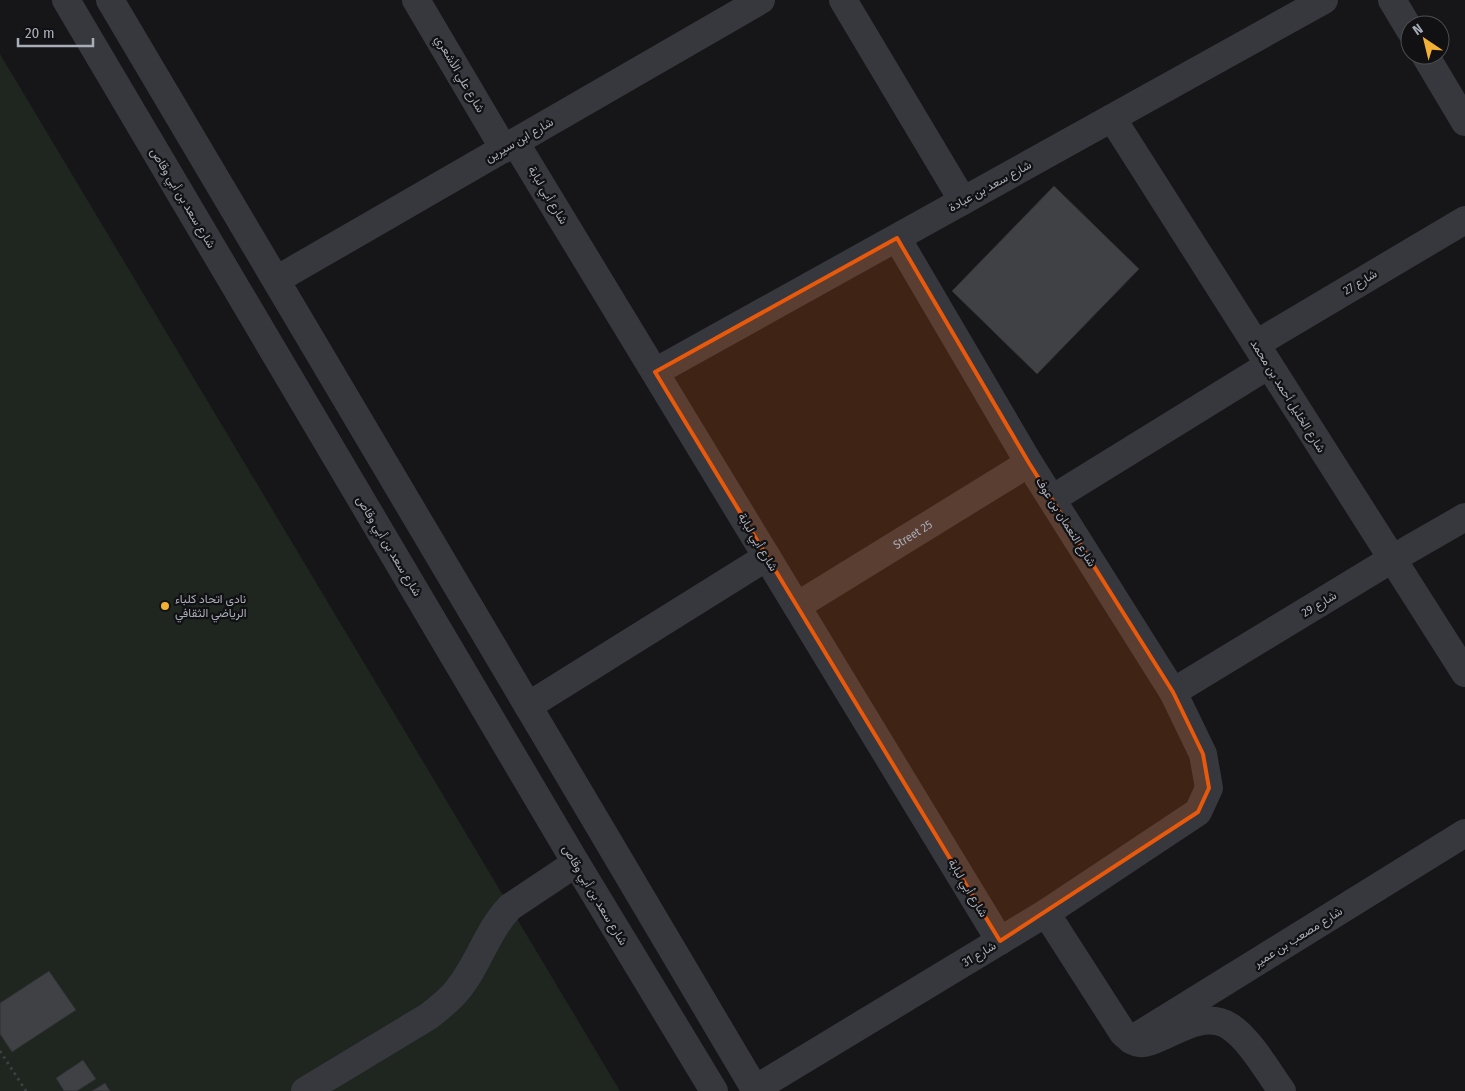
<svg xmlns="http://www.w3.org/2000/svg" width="1465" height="1091" font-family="'Fira Sans Condensed',Vazirmatn,sans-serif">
  <rect width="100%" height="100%" fill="#161618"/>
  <!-- pitch -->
  <path fill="#1e261f" d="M 0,54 L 620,1091 L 0,1091 Z"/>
  <!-- building -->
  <path fill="#404145" stroke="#303034" d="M 1054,186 L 1139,269 L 1037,374 L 952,291 Z
    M 49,971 L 76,1010 L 12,1052 L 0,1034 L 0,1003 Z
    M 83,1060 L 96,1079 L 77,1091 L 64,1091 L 56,1078 Z
    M 105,1083 L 110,1091 L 92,1091 Z"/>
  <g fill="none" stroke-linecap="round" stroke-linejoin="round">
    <!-- path -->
    <path stroke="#3d3f44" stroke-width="3" stroke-dasharray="2.5 4" stroke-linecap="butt" d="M 0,1051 L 26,1091"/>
    <!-- minor -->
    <g stroke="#37383d" stroke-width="28">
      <path d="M 66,0 L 576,863 L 714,1091"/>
      <path d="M 110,0 L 756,1091"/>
      <path d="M 416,0 L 504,149"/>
      <path d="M 843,0 L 963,201"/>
      <path d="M 1392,0 L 1410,30"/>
      <path d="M 1425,55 L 1465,122"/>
      <path d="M 1112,118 L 1465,673"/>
      <path d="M 515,142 L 1000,941"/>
      <path d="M 276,280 L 761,0"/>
      <path d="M 1256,344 L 1465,220"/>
      <path d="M 655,372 L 1324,0"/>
      <path d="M 1052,499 L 1269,365"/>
      <path id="s1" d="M 797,606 L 1029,463"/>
      <path d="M 1173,692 L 1392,559 L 1465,517"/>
      <path d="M 528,706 L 767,557"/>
      <path d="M 1046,913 L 1123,1033 C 1128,1037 1132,1042 1139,1043 C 1146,1044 1154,1040 1161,1037 C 1181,1028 1207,1012 1229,1026 C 1249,1038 1268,1072 1282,1091"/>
      <path d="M 1131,1040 L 1465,833"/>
      <path d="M 755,1089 L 1046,913 L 1198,812 L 1209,788 L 1203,754 L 1173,692 L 1029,463 L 897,238"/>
      <path d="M 305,1091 L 429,1016 C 438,1009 447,1002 455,993 C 478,967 486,932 510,907 L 576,863"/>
    </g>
  </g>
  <!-- marked area -->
  <path fill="#e8590c" fill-opacity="0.2" stroke="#e8590c" stroke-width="4" stroke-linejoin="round" d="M 897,238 L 1029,463 L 1173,692 L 1203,754 L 1209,788 L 1198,812 L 1000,941 L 655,372 Z"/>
  <!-- markers -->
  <circle fill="#f2b134" stroke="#111113" stroke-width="2" cx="165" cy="606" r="5"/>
  <g text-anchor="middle" stroke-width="4.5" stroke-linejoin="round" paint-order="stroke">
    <!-- street labels -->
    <g font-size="12" fill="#a8adb8" stroke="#111113">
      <text transform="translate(460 74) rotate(60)" y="4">شارع علي الأشعري</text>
      <text transform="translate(519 140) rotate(-30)" y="4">شارع ابن سيرين</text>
      <text transform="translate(990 186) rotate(-29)" y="4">شارع سعد بن عبادة</text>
      <text transform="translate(548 195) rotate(59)" y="4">شارع أبي لبابة</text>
      <text transform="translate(183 198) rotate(59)" y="4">شارع سعد بن أبي وقاص</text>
      <text transform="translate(1360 282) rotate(-31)" y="4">شارع 27</text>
      <text transform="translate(1288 396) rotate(58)" y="4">شارع الخليل أحمد بن محمد</text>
      <text transform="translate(1066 522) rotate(58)" y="4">شارع النعمان بن عوف</text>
      <text dy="4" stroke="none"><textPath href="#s1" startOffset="136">Street 25</textPath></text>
      <text transform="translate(758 542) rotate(59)" y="4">شارع أبي لبابة</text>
      <text transform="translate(389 546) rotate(59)" y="4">شارع سعد بن أبي وقاص</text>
      <text transform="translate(1319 604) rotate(-31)" y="4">شارع 29</text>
      <text transform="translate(968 888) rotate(59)" y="4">شارع أبي لبابة</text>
      <text transform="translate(595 895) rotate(59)" y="4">شارع سعد بن أبي وقاص</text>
      <text transform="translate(1298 937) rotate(-32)" y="4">شارع مصعب بن عمير</text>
      <text transform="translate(979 954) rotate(-31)" y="4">شارع 31</text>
    </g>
    <!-- poi labels -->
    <g font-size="12" fill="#a8adb8" stroke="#111113" text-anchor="start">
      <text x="175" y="603">نادي اتحاد كلباء<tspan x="175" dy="14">الرياضي الثقافي</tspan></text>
    </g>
  </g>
  <!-- north arrow -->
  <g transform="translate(1425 40) rotate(325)"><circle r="24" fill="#111113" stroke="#4d4f55"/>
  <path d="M0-4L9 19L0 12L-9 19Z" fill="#f2b134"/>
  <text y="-8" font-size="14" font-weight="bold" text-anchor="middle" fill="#a8adb8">N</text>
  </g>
  <!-- scale -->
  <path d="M18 38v8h75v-8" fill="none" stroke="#a8adb8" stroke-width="2.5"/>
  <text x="25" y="38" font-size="15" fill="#a8adb8" stroke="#111113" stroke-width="4" paint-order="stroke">20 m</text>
</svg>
